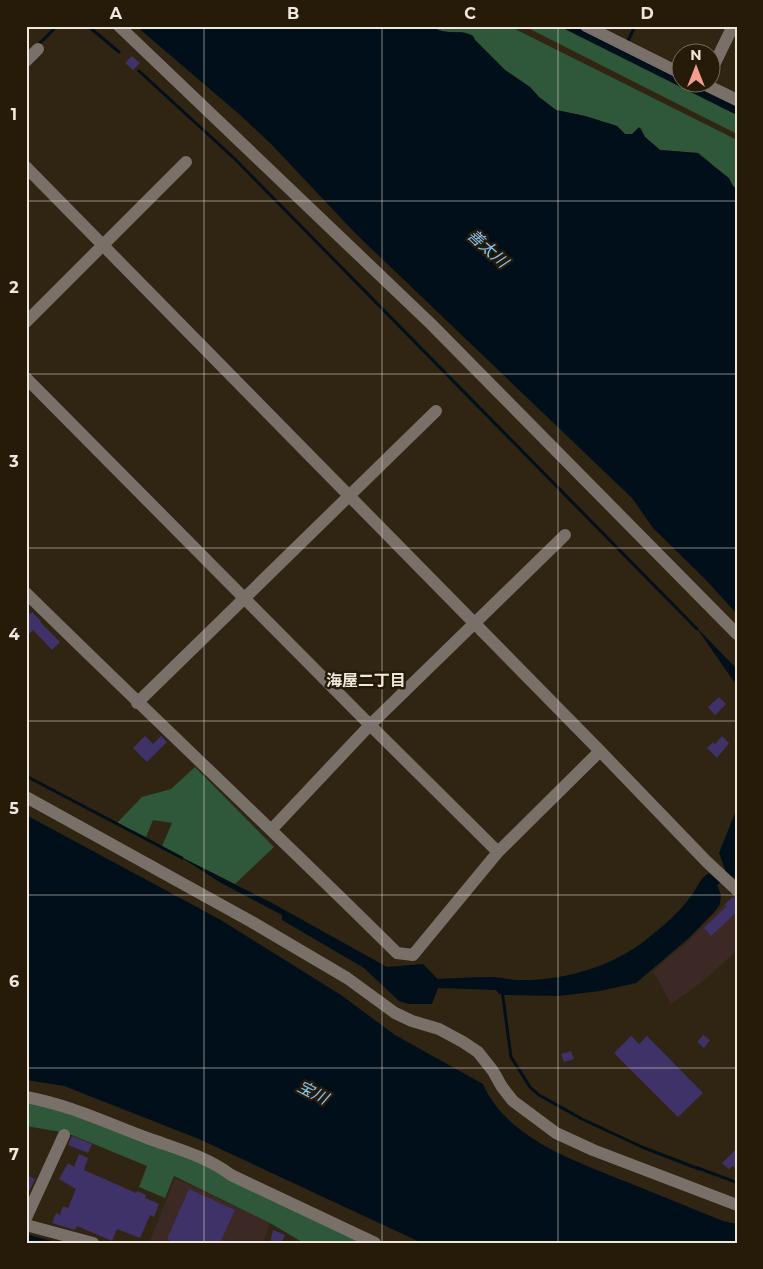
<svg xmlns="http://www.w3.org/2000/svg" width="763" height="1269" font-family="Montserrat,'Noto Sans JP',sans-serif">
  <rect width="100%" height="100%" fill="#302512"/>
  <!-- industrial -->
  <path fill="#3c2825" d="M 734,895 L 737,897 L 737,950 L 706,979 L 671,1004 L 653,971 L 688,941 Z
    M 175,1178 L 270,1223 L 263,1243 L 149,1243 Z"/>
  <!-- green -->
  <path fill="#2e5839" d="M 432,26 L 509,26 L 737,140 L 737,189 C 723,179 714,163 698,153 L 660,150 L 645,137 L 641,128 L 632,134 L 625,134 L 617,126 L 585,116 L 556,110 L 539,97 L 530,87 L 505,70 L 475,40 L 473,36 C 460,28 445,37 432,26 Z
    M 524,26 L 559,26 L 737,115 L 737,134 Z
    M 195,767 L 274,847 L 235,884 L 179,856 L 162,846 L 172,823 L 153,820 L 146,837 L 117,823 L 142,797 L 171,789 Z
    M 26,1100 L 38,1102 L 220,1170 L 368,1243 L 304,1243 L 270,1223 L 174,1176 L 165,1198 L 139,1187 L 147,1166 L 67,1133 L 26,1126 Z"/>
  <!-- water -->
  <path fill="#010f1b" d="M 136,26 L 432,26 C 445,37 460,28 473,36 L 475,40 L 505,70 L 530,87 L 539,97 L 556,110 L 585,116 L 617,126 L 625,134 L 632,134 L 639,127 L 645,137 L 660,150 L 698,153 L 701,156 L 729,178 L 733,186 L 737,189 L 737,614 L 705,579 L 653,528 L 632,498 L 356,234 L 272,145 L 239,114 Z
    M 559,26 L 577,26 L 680,79 L 680,82 L 688,83 L 737,107 L 737,115 Z
    M 696,627 L 737,669 L 737,686 Z
    M 737,808 L 737,879 L 729,875 L 717,885 L 721,895 L 720,904 L 715,911 L 690,937 L 636,983 L 600,991 L 559,996 L 506,995 L 499,994 L 496,990 L 438,988 L 432,1004 L 408,1004 L 399,1001 L 364,968 L 282,920 L 282,915 L 221,883 L 179,856 L 272,903 L 387,967 L 423,964 L 438,979 C 455,978 473,977 491,977 C 500,977 509,980 518,980 C 563,981 612,967 647,939 C 663,926 679,913 691,896 C 698,887 699,879 709,873 L 717,880 L 726,872 L 719,853 Z
    M 26,815 L 219,919 L 341,995 L 395,1035 L 483,1084 C 507,1139 576,1161 627,1182 C 659,1195 691,1208 723,1221 L 737,1224 L 737,1243 L 422,1243 L 199,1139 L 64,1086 L 26,1080 Z
    M 697,1166 L 737,1181 L 737,1184 L 696,1169 Z
    M 26,1234 L 59,1243 L 38,1243 L 26,1240 Z"/>
  <g fill="none" stroke-linecap="round" stroke-linejoin="round">
    <!-- stream -->
    <path stroke="#010f1b" stroke-width="3" d="M 88,26 L 119,52
      M 628,41 L 635,26
      M 38,45 L 57,26
      M 139,71 L 235,159 L 697,629
      M 26,776 L 182,858
      M 502,990 L 511,1057 L 530,1087 L 539,1095 L 582,1119 L 642,1147 L 699,1169"/>
  </g>
  <!-- building -->
  <path fill="#3f3268" d="M 132,56 L 140,63 L 133,70 L 125,63 Z
    M 26,610 L 31,614 L 32,612 L 41,621 L 40,622 L 60,642 L 52,650 L 33,630 L 26,637 Z
    M 719,697 L 726,704 L 715,715 L 708,707 Z
    M 145,736 L 153,744 L 161,736 L 167,742 L 147,762 L 133,748 Z
    M 722,736 L 729,743 L 717,758 L 707,748 L 713,742 L 715,744 Z
    M 733,897 L 737,898 L 737,912 L 711,936 L 704,928 L 727,906 L 725,904 Z
    M 703,1035 L 710,1040 L 704,1048 L 697,1042 Z
    M 631,1036 L 639,1044 L 647,1036 L 703,1093 L 678,1117 L 614,1053 Z
    M 571,1051 L 574,1059 L 564,1062 L 561,1054 Z
    M 72,1136 L 92,1144 L 88,1153 L 68,1145 Z
    M 737,1148 L 737,1170 L 733,1166 L 729,1169 L 722,1163 Z
    M 79,1154 L 88,1158 L 84,1170 L 136,1193 L 137,1191 L 146,1195 L 145,1198 L 159,1204 L 154,1217 L 150,1215 L 140,1238 L 117,1229 L 112,1241 L 77,1226 L 75,1230 L 52,1223 L 56,1213 L 60,1215 L 63,1206 L 68,1208 L 76,1189 L 59,1179 L 68,1163 L 74,1167 Z
    M 26,1175 L 35,1179 L 26,1198 Z
    M 189,1189 L 235,1210 L 220,1243 L 176,1243 L 167,1239 Z
    M 273,1230 L 285,1235 L 281,1243 L 270,1243 Z"/>
  <g fill="none" stroke-linecap="round" stroke-linejoin="round">
    <!-- minor -->
    <path stroke="#7a706a" stroke-width="12" d="M 119,26 L 431,324 L 737,634
      M 586,26 L 680,73
      M 26,61 L 38,49
      M 710,73 L 733,26
      M 700,82 L 737,100
      M 26,167 L 600,751 L 707,862 L 737,890
      M 26,322 L 186,162
      M 26,378 L 370,725 L 498,852
      M 26,593 C 149,714 275,832 397,953 L 413,955 L 498,852 L 600,751
      M 137,703 L 436,411
      M 26,797 L 252,922 L 347,978 L 395,1013 L 412,1021 L 439,1029 L 463,1042 L 478,1052 L 493,1071 L 502,1087 L 513,1101 L 556,1133 L 593,1150 L 737,1205
      M 272,829 L 370,725 L 565,535
      M 26,1097 C 70,1105 109,1124 150,1139 C 178,1149 207,1157 231,1175 L 375,1243
      M 26,1218 L 64,1135
      M 26,1225 L 93,1243"/>
  </g>
  <!-- grid -->
  <path fill="none" stroke="#efe8dc" stroke-width="1" stroke-opacity="0.55" d="M 204,26 L 204,1243M 382,26 L 382,1243M 558,26 L 558,1243M 26,201 L 737,201M 26,374 L 737,374M 26,548 L 737,548M 26,721 L 737,721M 26,895 L 737,895M 26,1068 L 737,1068"/>
  <g text-anchor="middle" stroke-width="5" stroke-linejoin="round" paint-order="stroke">
    <!-- water labels -->
    <g font-size="16" font-style="italic" fill="#85c6f8" stroke="#261b09">
      <text transform="translate(488 248) rotate(42)" y="6">善太川</text>
      <text transform="translate(313 1092) rotate(27)" y="6">宝川</text>
    </g>
    <!-- neighbourhood labels -->
    <g font-size="16" font-weight="bold" fill="#efe8dc" stroke="#261b09">
      <text x="366" y="686">海屋二丁目</text>
    </g>
  </g>
  <!-- border -->
  <rect width="763" height="1269" fill="none" stroke="#261b09" stroke-width="55"/>
  <!-- north arrow -->
  <g transform="translate(696 68)"><circle r="24" fill="#261b09" stroke="#766d5d"/>
  <path d="M0-4L9 19L0 12L-9 19Z" fill="#f59d8e"/>
  <text y="-8" font-size="14" font-weight="bold" text-anchor="middle" fill="#efe8dc">N</text>
  </g>
  <rect x="28" y="28" width="708" height="1214" fill="none" stroke="#efe8dc" stroke-width="2"/>
  <g font-size="16" text-anchor="middle" font-weight="bold" fill="#efe8dc">
    <text x="116" y="19">A</text>
    <text x="293" y="19">B</text>
    <text x="470" y="19">C</text>
    <text x="647" y="19">D</text>
    <text x="14" y="120">1</text>
    <text x="14" y="293">2</text>
    <text x="14" y="467">3</text>
    <text x="14" y="640">4</text>
    <text x="14" y="814">5</text>
    <text x="14" y="987">6</text>
    <text x="14" y="1160">7</text>
  </g>
</svg>
